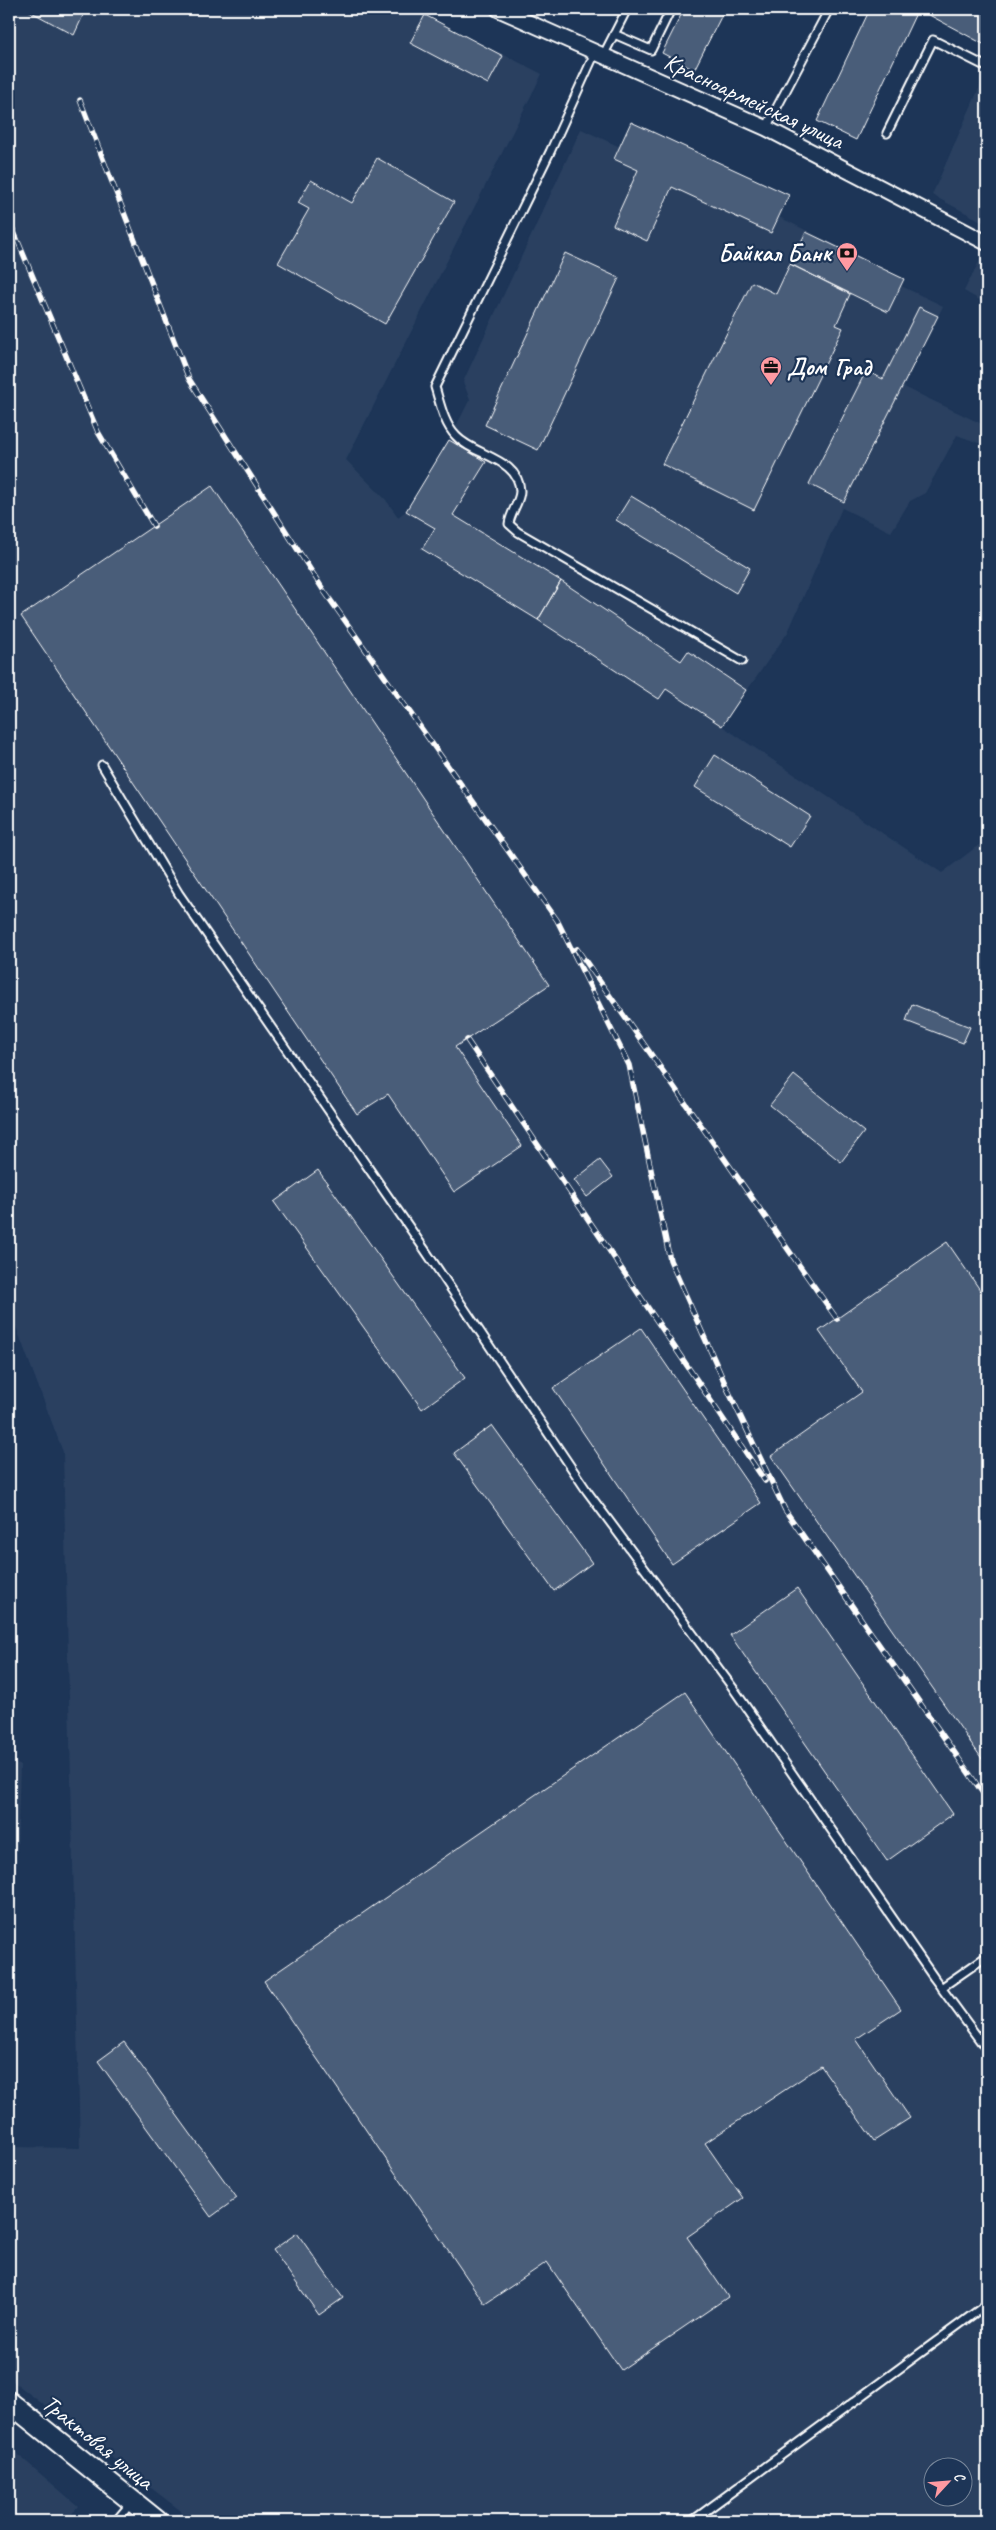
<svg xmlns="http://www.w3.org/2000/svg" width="996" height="2530" font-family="Caveat,sans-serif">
  <rect width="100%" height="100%" fill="#1d3557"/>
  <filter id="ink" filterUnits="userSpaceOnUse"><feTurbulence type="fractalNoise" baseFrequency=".02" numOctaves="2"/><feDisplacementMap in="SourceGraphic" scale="10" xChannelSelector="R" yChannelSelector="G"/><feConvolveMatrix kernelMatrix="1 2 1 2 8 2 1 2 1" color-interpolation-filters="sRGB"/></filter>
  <g filter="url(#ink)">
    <!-- built -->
    <path fill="#2a4161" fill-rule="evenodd" d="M 9,9 L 413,9 L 542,74 L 346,460 L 386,500 L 398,517 L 406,511 L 449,440 L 470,399 L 463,382 L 581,129 L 620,147 L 789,195 L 779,217 L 904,279 L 901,286 L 943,306 L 904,387 L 986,426 L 987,424 L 987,446 L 957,435 L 925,493 L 910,501 L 891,532 L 842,508 L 788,632 L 722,726 L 942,873 L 987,839 L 987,2521 L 194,2521 L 9,2378 L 9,2147 L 80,2148 L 63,1452 L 9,1308 ZM 934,2468 L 964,2468 L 964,2498 L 934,2498 Z
      M 981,84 L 987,87 L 987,224 L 932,195 Z
      M 982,256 L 987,258 L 987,304 L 964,291 Z
      M 9,1763 L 20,1765 L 9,2090 Z
      M 9,2447 L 78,2506 L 66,2521 L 9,2521 Z"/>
    <!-- building -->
    <path fill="#4a5d79" stroke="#fff" d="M 26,9 L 86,9 L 74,35 Z
      M 684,9 L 725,9 L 694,70 L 662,53 Z
      M 870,9 L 918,9 L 856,140 L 817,121 Z
      M 918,9 L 987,9 L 987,46 Z
      M 425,15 L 503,56 L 488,84 L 410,43 Z
      M 631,122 L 789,195 L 771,233 L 672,187 L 647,241 L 613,225 L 638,170 L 614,159 Z
      M 377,158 L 454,202 L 385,324 L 278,263 L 309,209 L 298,203 L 311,180 L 352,203 Z
      M 806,232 L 904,279 L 888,312 L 790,264 Z
      M 565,253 L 619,278 L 538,450 L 485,425 Z
      M 790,264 L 850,294 L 836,325 L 843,328 L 754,510 L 662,464 L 752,282 L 776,294 Z
      M 919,307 L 938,316 L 844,502 L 809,484 L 866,371 L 883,379 Z
      M 449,440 L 486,462 L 453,515 L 561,581 L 538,620 L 422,549 L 435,528 L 406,511 Z
      M 212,486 L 549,985 L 455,1047 L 522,1146 L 454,1192 L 388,1094 L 357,1114 L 21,616 Z
      M 631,496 L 750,568 L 736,593 L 616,520 Z
      M 561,581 L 681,661 L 688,651 L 746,690 L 722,726 L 666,689 L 659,699 L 538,620 Z
      M 715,755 L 810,816 L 790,847 L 695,787 Z
      M 912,1004 L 970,1027 L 963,1043 L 906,1021 Z
      M 794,1075 L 864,1132 L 841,1162 L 770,1105 Z
      M 600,1160 L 613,1177 L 587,1197 L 574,1180 Z
      M 318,1170 L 465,1378 L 422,1409 L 274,1202 Z
      M 947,1242 L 987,1300 L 987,1766 L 771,1456 L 862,1392 L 819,1331 Z
      M 641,1328 L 761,1503 L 672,1564 L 553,1388 Z
      M 492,1425 L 592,1563 L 554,1591 L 454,1453 Z
      M 797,1588 L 953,1814 L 887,1861 L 730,1635 Z
      M 685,1692 L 901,2009 L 856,2039 L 910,2118 L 874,2141 L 821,2066 L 705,2143 L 743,2198 L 687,2237 L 728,2297 L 621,2370 L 547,2262 L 485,2304 L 264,1981 Z
      M 124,2042 L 237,2198 L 211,2217 L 98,2061 Z
      M 297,2233 L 343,2298 L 319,2315 L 273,2250 Z"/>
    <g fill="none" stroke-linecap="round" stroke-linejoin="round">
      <!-- lane casing -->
      <g stroke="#fff" stroke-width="11">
        <path id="lane" d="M 614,34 L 651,50 L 671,9
          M 595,53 L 550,152 L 435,387 C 440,403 444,424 456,436 C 474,456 519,458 520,491 C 520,502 510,513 509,524 L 518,532 L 742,661
          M 603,56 L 627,9
          M 766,128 L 829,9
          M 887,133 L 933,40 L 987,67
          M 102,765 L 179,894 L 425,1250 L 587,1491 L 733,1688 L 934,1978 L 987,2050
          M 941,1988 L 987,1956
          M 116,2521 L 132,2502
          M 692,2521 L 987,2304"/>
      </g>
      <!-- street casing -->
      <g stroke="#fff" stroke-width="18">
        <path id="street" d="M 498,9 L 766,128 L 987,243"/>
      </g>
      <!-- secondary casing -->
      <g stroke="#fff" stroke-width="24">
        <path id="secondary" d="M 9,2402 L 157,2521"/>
      </g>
      <!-- lane -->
      <use href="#lane" stroke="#1d3557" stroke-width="7"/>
      <!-- street -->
      <use href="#street" stroke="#1d3557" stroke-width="14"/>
      <!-- secondary -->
      <use href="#secondary" stroke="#1d3557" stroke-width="20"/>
      <!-- rail casing -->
      <g stroke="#fff" stroke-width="5.5">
        <path id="rail" d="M 80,100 L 189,379 L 324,591 L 557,920 L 629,1065 L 670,1260 L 727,1388 L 785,1510 L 987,1799
          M 9,220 L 98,432 L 154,526
          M 577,949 L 837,1319
          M 467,1040 L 765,1481"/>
      </g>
      <!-- rail -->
      <use href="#rail" stroke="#1d3557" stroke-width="4" stroke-dasharray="11" stroke-linecap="butt"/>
    </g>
  </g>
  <!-- icons -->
  <defs>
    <g id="bank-pin" transform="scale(1.125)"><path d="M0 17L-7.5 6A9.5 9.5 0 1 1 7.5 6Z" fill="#ff9aa2" stroke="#1d3557"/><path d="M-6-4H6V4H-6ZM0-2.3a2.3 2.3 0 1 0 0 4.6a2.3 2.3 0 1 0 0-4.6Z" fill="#111"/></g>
    <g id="office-pin" transform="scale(1.125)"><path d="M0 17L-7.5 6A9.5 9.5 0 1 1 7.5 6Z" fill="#ff9aa2" stroke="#1d3557"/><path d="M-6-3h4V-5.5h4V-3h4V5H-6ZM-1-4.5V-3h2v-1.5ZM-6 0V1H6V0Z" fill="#111"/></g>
  </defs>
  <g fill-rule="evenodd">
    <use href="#bank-pin" x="847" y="253"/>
    <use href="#office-pin" x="771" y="367"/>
  </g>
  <g text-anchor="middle" stroke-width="4.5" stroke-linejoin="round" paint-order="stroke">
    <!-- street labels -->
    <g font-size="24" fill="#fff" stroke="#1d3557">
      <text transform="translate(754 101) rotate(25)" y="8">Красноармейская улица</text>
      <text transform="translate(98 2442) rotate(39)" y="8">Трактовая улица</text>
    </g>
    <!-- poi labels -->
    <g font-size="24" font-weight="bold" fill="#fff" stroke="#1d3557" text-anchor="end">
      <text x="831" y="261">Байкал Банк</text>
      <text x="787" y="375" text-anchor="start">Дом Град</text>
    </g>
  </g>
  <!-- margin -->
  <rect width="996" height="2530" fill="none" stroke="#1d3557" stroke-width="30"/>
  <rect x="15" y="15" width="966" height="2500" fill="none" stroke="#fff" stroke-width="2" filter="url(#ink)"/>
  <!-- north arrow -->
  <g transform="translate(948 2482) rotate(64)"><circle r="24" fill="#1d3557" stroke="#77869a"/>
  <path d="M0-4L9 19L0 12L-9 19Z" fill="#ff9aa2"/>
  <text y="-8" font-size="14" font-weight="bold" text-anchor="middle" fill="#ffffff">С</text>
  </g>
</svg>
